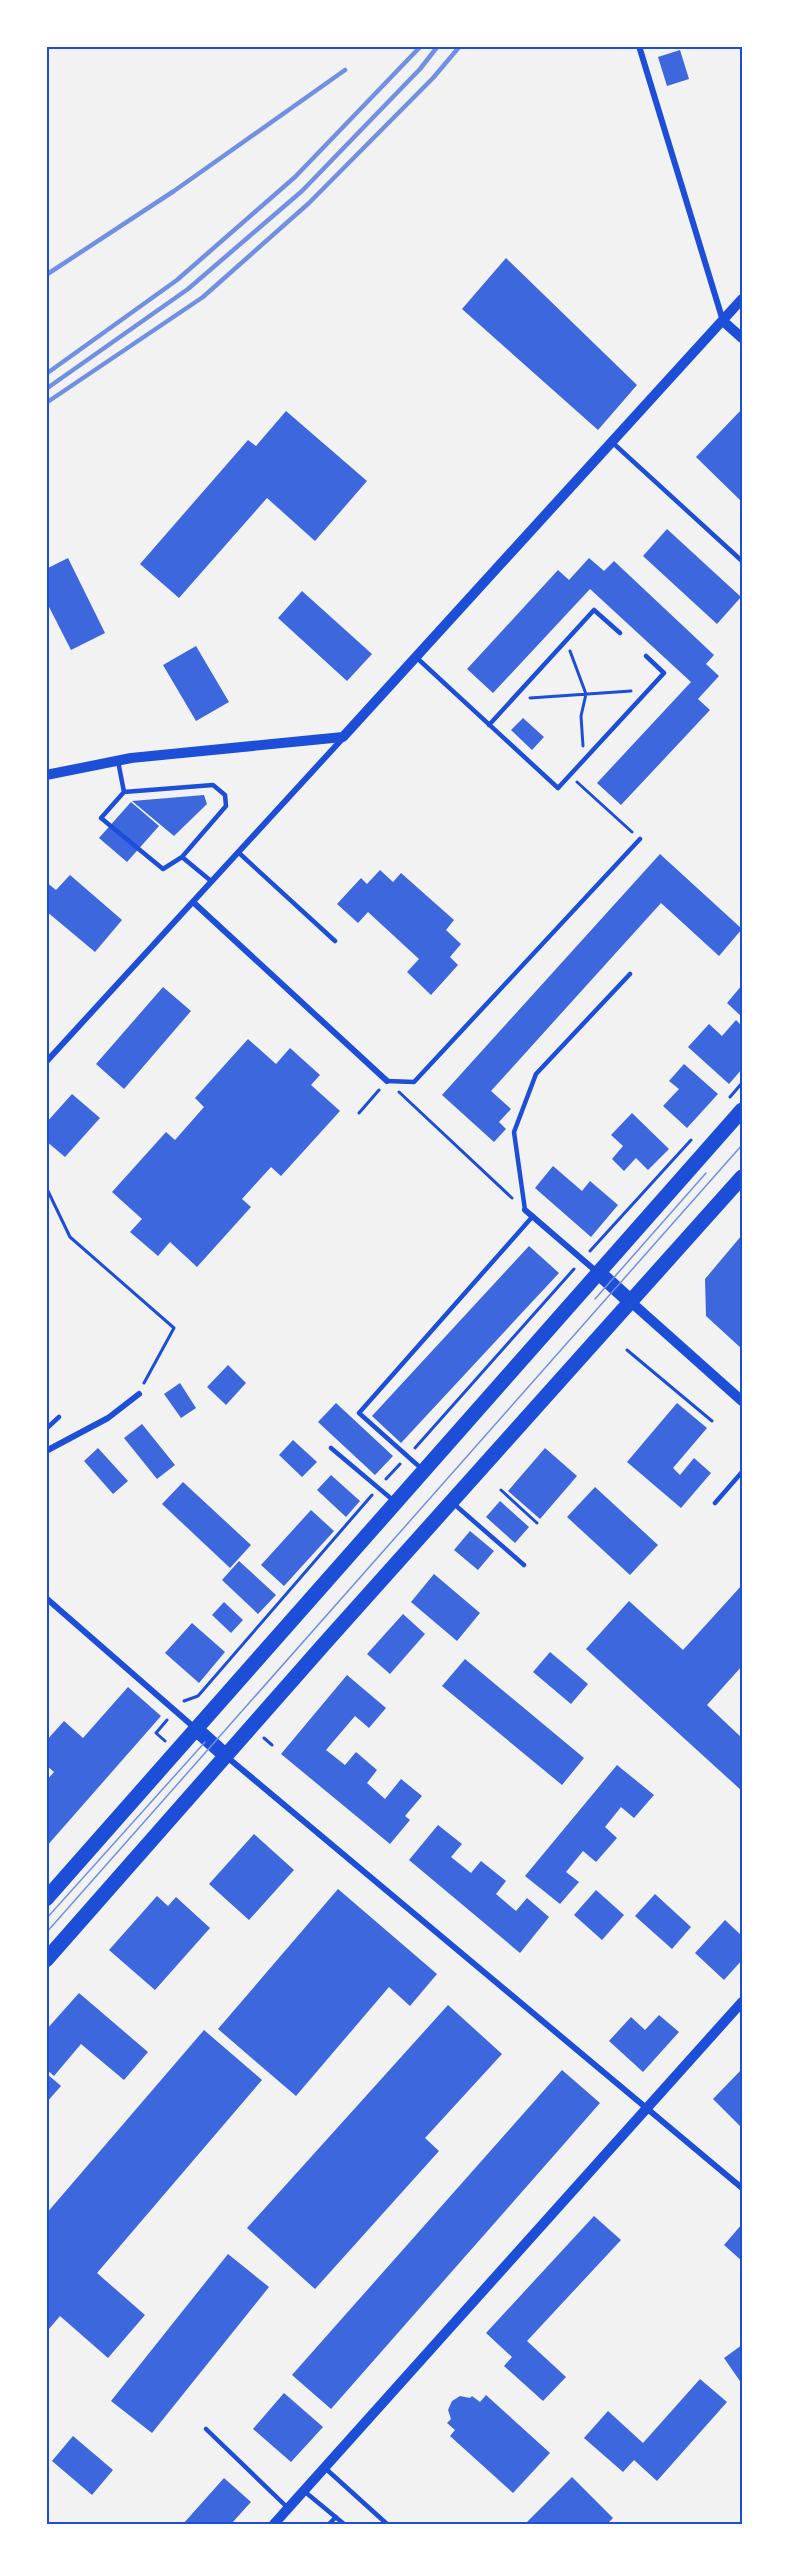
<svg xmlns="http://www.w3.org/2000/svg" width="789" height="2571" font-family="Mulish,sans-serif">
  <rect width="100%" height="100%" fill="#f2f2f2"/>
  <!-- building -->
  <path fill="#3d67dc" d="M 680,50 L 689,79 L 667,86 L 658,57 Z
    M 506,258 L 637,385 L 598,430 L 462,309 Z
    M 742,409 L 742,502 L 696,457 Z
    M 286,411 L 367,481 L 315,541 L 267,498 L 179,598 L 140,564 L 248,440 L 256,446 Z
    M 667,529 L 741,597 L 717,624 L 643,556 Z
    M 68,558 L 105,633 L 71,650 L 46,601 L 46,569 Z
    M 589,558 L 604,571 L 614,561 L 714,655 L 706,664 L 719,676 L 698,699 L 710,710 L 621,805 L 597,783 L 691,682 L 590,589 L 493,693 L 467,669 L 558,570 L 569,580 Z
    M 302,591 L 372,654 L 347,681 L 278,618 Z
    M 196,646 L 229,702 L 196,721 L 163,665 Z
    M 523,718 L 544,737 L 532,750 L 511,730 Z
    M 204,795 L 207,804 L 174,836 L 132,801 Z
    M 131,802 L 159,826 L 127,862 L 99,838 Z
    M 660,854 L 742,929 L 719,956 L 661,903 L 491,1091 L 511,1109 L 499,1122 L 506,1129 L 494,1142 L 442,1095 Z
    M 380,870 L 393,882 L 401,873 L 454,920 L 446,930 L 461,944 L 450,957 L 458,965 L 431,995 L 407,972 L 419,959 L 368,912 L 358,923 L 337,904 L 361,878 L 367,884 Z
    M 70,875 L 122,920 L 95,952 L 46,911 L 46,882 L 56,890 Z
    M 742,985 L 742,1017 L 727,1003 Z
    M 163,987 L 191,1011 L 124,1089 L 96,1064 Z
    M 736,1020 L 742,1026 L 742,1069 L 729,1084 L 688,1047 L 709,1024 L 722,1036 Z
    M 248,1039 L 276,1064 L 290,1048 L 320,1075 L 311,1085 L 340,1111 L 281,1176 L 271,1167 L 242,1199 L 251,1207 L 197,1267 L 170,1242 L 158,1256 L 130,1232 L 142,1219 L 112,1192 L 166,1132 L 175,1140 L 204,1107 L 195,1098 Z
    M 684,1064 L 718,1094 L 687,1128 L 663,1106 L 679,1089 L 669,1081 Z
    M 72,1094 L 100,1118 L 65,1157 L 46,1141 L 46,1123 Z
    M 632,1113 L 669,1149 L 648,1170 L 636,1158 L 624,1171 L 612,1159 L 623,1146 L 611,1135 Z
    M 553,1166 L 582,1191 L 590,1181 L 618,1205 L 591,1237 L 535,1188 Z
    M 742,1235 L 742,1349 L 706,1316 L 705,1279 Z
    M 529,1246 L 559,1273 L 401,1443 L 372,1416 Z
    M 228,1365 L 246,1383 L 226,1405 L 207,1387 Z
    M 180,1383 L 196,1408 L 181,1418 L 164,1394 Z
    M 336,1403 L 393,1456 L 375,1475 L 318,1422 Z
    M 677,1403 L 707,1428 L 673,1468 L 680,1475 L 694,1458 L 711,1473 L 681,1508 L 627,1462 Z
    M 142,1424 L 175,1465 L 157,1479 L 124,1438 Z
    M 293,1440 L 317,1462 L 302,1477 L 279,1455 Z
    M 98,1448 L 128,1481 L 113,1494 L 84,1461 Z
    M 545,1448 L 577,1476 L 540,1519 L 508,1491 Z
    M 331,1475 L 360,1501 L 346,1517 L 317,1490 Z
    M 183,1482 L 251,1545 L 230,1568 L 162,1504 Z
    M 595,1487 L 658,1545 L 630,1575 L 567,1517 Z
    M 500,1501 L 529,1527 L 515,1543 L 486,1517 Z
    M 311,1510 L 334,1531 L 284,1586 L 261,1565 Z
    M 470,1531 L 494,1551 L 478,1570 L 454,1550 Z
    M 239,1561 L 276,1595 L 258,1614 L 222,1580 Z
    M 434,1574 L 480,1613 L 457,1641 L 411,1602 Z
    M 742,1585 L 742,1666 L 707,1705 L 742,1738 L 742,1791 L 586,1649 L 629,1601 L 683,1650 Z
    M 224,1602 L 243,1620 L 231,1633 L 212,1615 Z
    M 403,1614 L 425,1634 L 390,1674 L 367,1654 Z
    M 192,1623 L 225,1652 L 199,1683 L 165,1653 Z
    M 550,1652 L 588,1684 L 571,1704 L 533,1672 Z
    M 465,1659 L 584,1758 L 562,1785 L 442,1686 Z
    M 347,1675 L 386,1708 L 369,1728 L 355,1716 L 326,1750 L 345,1765 L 356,1752 L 377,1770 L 367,1783 L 385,1799 L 401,1779 L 422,1796 L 405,1816 L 410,1820 L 390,1844 L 281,1754 Z
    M 128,1687 L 161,1716 L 46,1847 L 46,1781 L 54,1772 L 46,1765 L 46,1741 L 64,1721 L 83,1738 Z
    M 617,1765 L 654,1795 L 634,1818 L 621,1807 L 605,1827 L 617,1838 L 596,1862 L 583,1851 L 566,1872 L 579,1882 L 560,1904 L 525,1876 Z
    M 438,1825 L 462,1844 L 451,1857 L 471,1873 L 481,1861 L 506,1881 L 496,1894 L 516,1911 L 527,1898 L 549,1917 L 520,1953 L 409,1860 Z
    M 254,1834 L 294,1870 L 249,1920 L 209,1884 Z
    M 338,1889 L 437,1974 L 410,2006 L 389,1987 L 296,2096 L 218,2029 Z
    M 596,1890 L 624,1915 L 602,1940 L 574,1915 Z
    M 655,1894 L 691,1927 L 672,1949 L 635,1916 Z
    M 157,1896 L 168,1906 L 176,1897 L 210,1928 L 155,1990 L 109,1950 Z
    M 725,1920 L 742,1936 L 742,1960 L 724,1980 L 695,1953 Z
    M 79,1993 L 148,2052 L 124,2080 L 81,2044 L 54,2076 L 46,2069 L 46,2030 Z
    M 448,2005 L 502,2054 L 425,2138 L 439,2151 L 315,2289 L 247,2228 Z
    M 659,2015 L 679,2032 L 643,2072 L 609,2041 L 631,2017 L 645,2030 Z
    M 204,2030 L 262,2080 L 97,2273 L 145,2315 L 108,2358 L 60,2316 L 48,2330 L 46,2329 L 46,2214 Z
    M 742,2069 L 742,2128 L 713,2099 Z
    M 562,2070 L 600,2103 L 331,2409 L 292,2375 Z
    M 46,2073 L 61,2086 L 46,2103 Z
    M 594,2216 L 621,2240 L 527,2341 L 566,2377 L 543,2401 L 504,2366 L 512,2357 L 486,2333 Z
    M 742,2224 L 742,2261 L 724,2245 Z
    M 228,2254 L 269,2287 L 152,2433 L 111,2401 Z
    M 742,2345 L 742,2384 L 724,2358 Z
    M 700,2379 L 727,2402 L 657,2481 L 634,2460 L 623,2472 L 584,2438 L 608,2411 L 643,2443 Z
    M 284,2393 L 323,2427 L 291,2462 L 253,2429 Z
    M 486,2395 L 550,2453 L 513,2493 L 450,2436 L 455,2430 L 447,2423 L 451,2419 L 448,2410 L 452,2401 L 460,2396 L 470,2398 L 472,2396 L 480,2402 Z
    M 73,2436 L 113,2470 L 92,2495 L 52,2461 Z
    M 572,2477 L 613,2518 L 607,2524 L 525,2524 Z
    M 224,2478 L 251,2502 L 231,2524 L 183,2524 Z"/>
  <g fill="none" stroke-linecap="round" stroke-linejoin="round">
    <!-- path -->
    <path stroke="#1d4ed8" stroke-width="3" d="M 570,651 L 586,694 L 581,716 L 583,746
      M 530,698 L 631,691
      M 577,782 L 632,832
      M 399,1092 L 512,1198
      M 730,1097 L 742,1083
      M 359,1113 L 379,1090
      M 46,1187 L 70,1237 L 174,1328 L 144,1383
      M 590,1251 L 691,1140
      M 627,1350 L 712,1421
      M 415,1448 L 574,1269
      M 386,1479 L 400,1464
      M 501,1490 L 537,1523
      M 184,1701 L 198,1696 L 372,1495
      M 264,1738 L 272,1745
      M 165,1741 L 156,1733 L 167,1720"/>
    <!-- service -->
    <path stroke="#1d4ed8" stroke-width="4.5" d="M 613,443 L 742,561
      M 417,658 L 558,788 L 664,673 L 646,656
      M 489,725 L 594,610 L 620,633
      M 118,761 L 124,792 L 213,785 L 225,795 L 226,806 L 182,857 L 211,881
      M 124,792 L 101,818 L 163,869 L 182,857
      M 238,852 L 335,941
      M 387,1081 L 414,1082 L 640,839
      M 525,1210 L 514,1132 L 536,1074 L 630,974
      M 46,1429 L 59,1417
      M 331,1448 L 394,1501
      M 423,1470 L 359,1413 L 533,1216
      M 715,1503 L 742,1472
      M 454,1504 L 524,1565
      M 206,2429 L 289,2509
      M 325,2468 L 387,2524
      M 304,2491 L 344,2524
      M 329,2524 L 336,2517"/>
    <!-- minor -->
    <path stroke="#1d4ed8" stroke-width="6" d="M 639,46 L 723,321
      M 193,902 L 387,1081
      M 46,1062 L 343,738
      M 525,1210 L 597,1272
      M 46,1451 L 108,1418 L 139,1394
      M 46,1598 L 196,1729
      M 227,1757 L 742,2188"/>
    <!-- tertiary -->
    <path stroke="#1d4ed8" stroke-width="10" d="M 723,321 L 742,338
      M 46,775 L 131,758 L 343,737 L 742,299
      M 631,1302 L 742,1401
      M 274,2524 L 742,2002"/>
    <!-- primary -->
    <path stroke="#1d4ed8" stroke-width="15" d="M 599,1273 L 631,1302
      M 196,1729 L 226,1756
      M 46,1899 L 742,1110
      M 46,1960 L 325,1643 L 742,1177"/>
    <!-- tram -->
    <path stroke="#7290e2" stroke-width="1.5" d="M 595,1299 L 706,1173
      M 46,1919 L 205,1742
      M 46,1933 L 742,1145"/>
    <!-- rail -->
    <path stroke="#7290e2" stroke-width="4.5" d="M 46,275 L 174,191 L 345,70
      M 46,374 L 177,280 L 295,177 L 421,46
      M 46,389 L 188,289 L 302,191 L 420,69 L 438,46
      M 46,403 L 203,297 L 309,203 L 433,78 L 460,46"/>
  </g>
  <!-- border -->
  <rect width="789" height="2571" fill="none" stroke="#ffffff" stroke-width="96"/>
  <rect x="48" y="48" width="693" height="2475" fill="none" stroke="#1d4ed8" stroke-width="2"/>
</svg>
